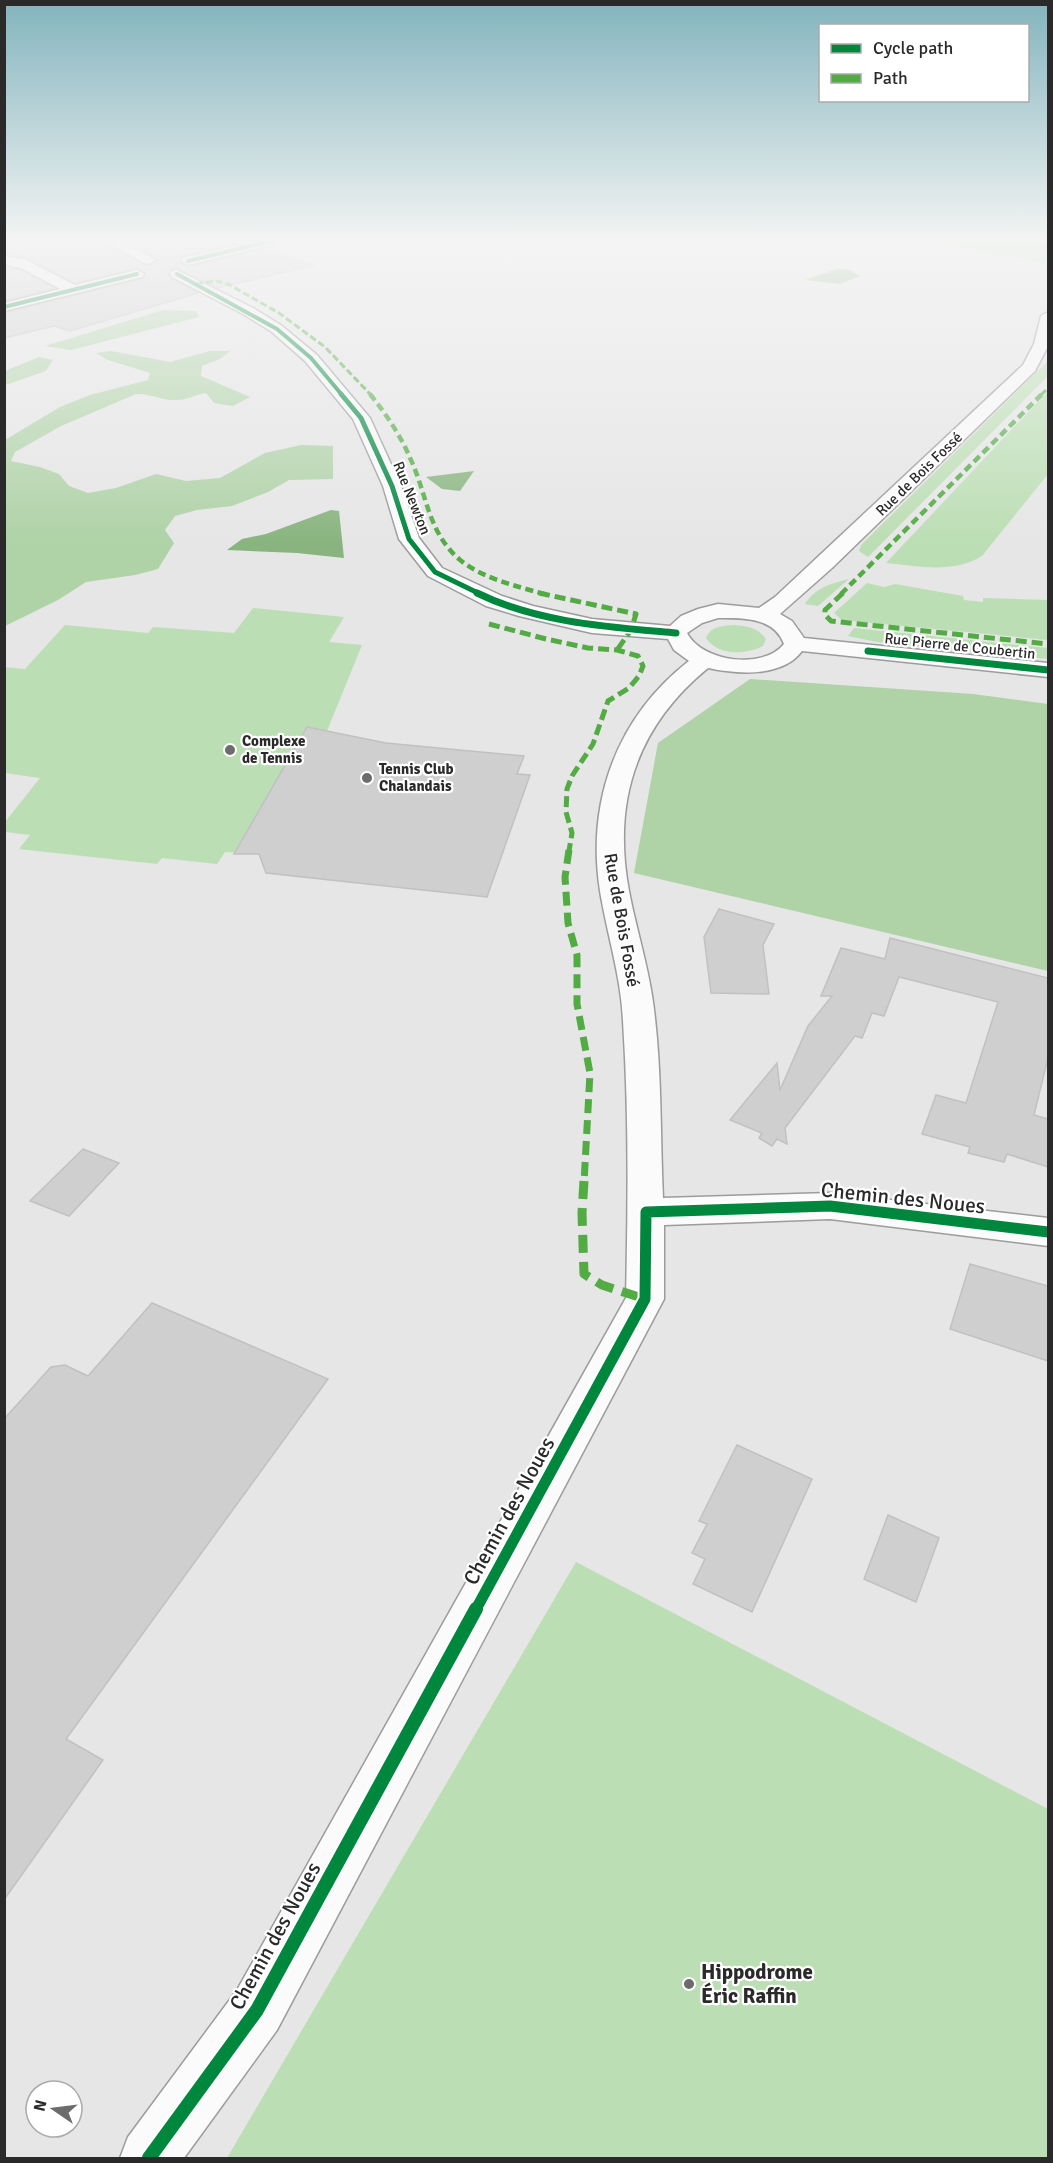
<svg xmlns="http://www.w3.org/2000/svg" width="1053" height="2163" font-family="Signika,sans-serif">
  <rect width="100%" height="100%" fill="#e5e6e5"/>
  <!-- green -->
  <path fill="#bcdeb4" d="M 920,240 L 1048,240 L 1048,264 Z
    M 1048,361 L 1048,376 L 868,557 L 859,551 L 861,545 Z
    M 1048,391 L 1048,474 L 982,556 C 953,574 918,566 886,563 Z
    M 849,579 L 818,606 L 805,604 C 816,587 830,584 849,579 Z
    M 867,583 L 884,587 L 895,584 L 963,596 L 964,600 L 983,602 L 983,598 L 1048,600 L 1048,640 L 842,620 L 834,613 Z
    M 253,608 L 344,617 L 329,642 L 362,645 L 327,731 L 386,743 L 524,756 L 517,773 L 530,775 L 487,897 L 266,873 L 259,854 L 225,852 L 217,864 L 162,858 L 157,864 L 19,849 L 30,835 L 5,832 L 5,822 L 40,778 L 5,773 L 4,667 L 25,669 L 65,625 L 148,633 L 153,627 L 234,633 Z
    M 734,625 C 748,626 758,628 766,639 L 763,646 C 745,655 718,656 706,638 C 711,626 722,626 734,625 Z
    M 854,628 L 1048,648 L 1048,659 L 877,642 L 848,636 Z
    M 576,1562 L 1048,1809 L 1048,2158 L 227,2158 Z"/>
  <!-- forest -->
  <path fill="#afd2a7" d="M 163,310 L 195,311 L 199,317 L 71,350 L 45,346 Z
    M 111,351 L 170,362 L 210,351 L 230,351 L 220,359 L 202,366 L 201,376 L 250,397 L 233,406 L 214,403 L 206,393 C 196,394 187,400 178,400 C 162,401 151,393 136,394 L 61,426 L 15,452 L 11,461 L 40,467 L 59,474 L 69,486 L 88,493 L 116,488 L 156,474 L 186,481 L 220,478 L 265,453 L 301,445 L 333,446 L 333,479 L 289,480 L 268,492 L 232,506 L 197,510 L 175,516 L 165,530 L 174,543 L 158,569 L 135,575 L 86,582 L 58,600 L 5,626 L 5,440 L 60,407 L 90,395 L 148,380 L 150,373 L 108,360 L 96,353 Z
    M 39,357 L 53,360 L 46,371 L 5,385 L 5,371 Z
    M 750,679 L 973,694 L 1048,704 L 1048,971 L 634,873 L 658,743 Z"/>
  <!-- water -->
  <path fill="#89b47f" d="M 837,269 L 850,270 L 860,276 L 840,284 L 805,280 Z
    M 474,471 L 460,491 L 442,489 L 426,477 Z
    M 331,510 L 339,511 L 344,558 L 297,553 L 227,550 L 242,539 L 266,534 Z"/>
  <!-- building -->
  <path fill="#cecfce" stroke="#c0c1c0" stroke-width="1.5" d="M 4,240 L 101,240 L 149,266 L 158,259 L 124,240 L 236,240 L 241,242 L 182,256 L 179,262 L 189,267 L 264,249 L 314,265 L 218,288 L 178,268 L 172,269 L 168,273 L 170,278 L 198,293 L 70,331 L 54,326 L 4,338 L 4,313 L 143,279 L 146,273 L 136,268 L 75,283 L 25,257 L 4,254 Z
    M 4,266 L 22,271 L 54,288 L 4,301 Z
    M 307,727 L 386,743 L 524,756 L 517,774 L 530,775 L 487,897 L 266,873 L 259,854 L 234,854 Z
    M 719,909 L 774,924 L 763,945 L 769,994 L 711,993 L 704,937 Z
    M 890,938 L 1048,978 L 1048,1058 L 1034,1115 L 1048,1119 L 1048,1167 L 1007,1154 L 1004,1162 L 968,1153 L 970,1147 L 922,1134 L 936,1095 L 966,1103 L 998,1002 L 899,977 L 884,1016 L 872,1013 L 862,1038 L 855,1036 L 785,1128 L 787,1144 L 777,1139 L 772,1146 L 759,1138 L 762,1133 L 730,1120 L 777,1063 L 780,1090 L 808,1026 L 832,996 L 821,996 L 841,948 L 885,959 Z
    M 83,1149 L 119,1163 L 69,1216 L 30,1201 Z
    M 970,1264 L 1048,1286 L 1048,1361 L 950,1329 Z
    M 152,1303 L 328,1379 L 66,1739 L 103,1760 L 4,1900 L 4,1419 L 51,1367 L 65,1365 L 88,1376 Z
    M 737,1445 L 812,1479 L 752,1612 L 693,1584 L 705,1559 L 692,1553 L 707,1524 L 699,1521 Z
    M 888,1515 L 939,1538 L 916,1602 L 864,1579 Z"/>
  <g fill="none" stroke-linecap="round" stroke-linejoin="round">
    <!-- minor casing -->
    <g stroke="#9b9c9b" stroke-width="3">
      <path id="minor" d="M 103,240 L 119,240 L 156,260 L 149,264 L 144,263 Z
        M 259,240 L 281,240 L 280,243 L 188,265 L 181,261 L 183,258 Z
        M 4,256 L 24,259 L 75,285 L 137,270 L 144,274 L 142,277 L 4,311 L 4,303 L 60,289 L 23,269 L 4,264 Z
        M 177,270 L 253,308 L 282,326 L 317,355 L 370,418 L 401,486 L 419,538 L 442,568 L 502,596 L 533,606 L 592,619 L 670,626 L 681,616 L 698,609 L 718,604 L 759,608 L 775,597 L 1023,365 L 1034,344 L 1041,316 L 1048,312 L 1048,346 L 1035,371 L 832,568 L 780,614 L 792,621 L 804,638 L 1048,663 L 1048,677 L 802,651 C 782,678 736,674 708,668 C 637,726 612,801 629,891 C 636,928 648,965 653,1002 C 662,1067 660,1133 663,1198 L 830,1193 L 1048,1218 L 1048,1246 L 830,1219 L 664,1225 L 664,1299 L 277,2030 L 184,2158 L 120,2158 L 128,2137 L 237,1990 L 626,1298 C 628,1206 629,1113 623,1021 C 621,976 607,934 600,891 C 586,801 617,717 689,661 L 674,650 L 668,639 L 592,633 L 519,616 L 486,606 L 428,576 L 399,539 L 383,486 L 353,419 L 305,361 L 272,332 L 243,314 L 172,277 L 170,274 L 172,271 ZM 718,618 C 743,618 774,617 784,644 C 763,670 702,662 687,633 L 702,623 Z"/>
    </g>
    <!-- minor -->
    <use href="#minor" fill="#fbfbfb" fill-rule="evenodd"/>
    <!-- quiet-far4 -->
    <path stroke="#53ab44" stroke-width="3" stroke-dasharray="7 3" stroke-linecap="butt" d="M 196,284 L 216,281 L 228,284 L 279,313 L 325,347 L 371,395
      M 1041,395 L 1048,388"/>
    <!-- quiet-far3 -->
    <path stroke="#53ab44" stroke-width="4.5" stroke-dasharray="8 4.5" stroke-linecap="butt" d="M 370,394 C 386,414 401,436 411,460 C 427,495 428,532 459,559 C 481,578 516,586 544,594
      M 841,594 L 1042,394"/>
    <!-- quiet-far2 -->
    <path stroke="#53ab44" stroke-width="5" stroke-dasharray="11 5" stroke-linecap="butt" d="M 539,593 L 636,614 L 631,630 L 617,650
      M 843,593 L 825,610 L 825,615 L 831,621 L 1048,644
      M 489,624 L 546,639 L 588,648 L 617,650 L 638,656 L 643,666 L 639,676 L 629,688 L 608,701 L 593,744 L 572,776 L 567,789 L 566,812 L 572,833 L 569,851"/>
    <!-- quiet-far1 -->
    <path stroke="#53ab44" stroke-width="7" stroke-dasharray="14 7" stroke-linecap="butt" d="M 569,850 L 565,877 L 568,923 L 577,955 L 577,1004 L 590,1073 L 584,1183"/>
    <!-- quiet -->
    <path stroke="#53ab44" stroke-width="9" stroke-dasharray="18 9" stroke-linecap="butt" d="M 584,1181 L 582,1213 L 584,1274 L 602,1285 L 645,1299"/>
    <!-- cycleway-far4 casing -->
    <g stroke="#fff" stroke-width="5">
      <path id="cycleway-far4" d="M 188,261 L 275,240
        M 177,274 L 277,329 L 311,358 L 342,395
        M 4,307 L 137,274"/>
    </g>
    <!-- cycleway-far3 casing -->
    <g stroke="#fff" stroke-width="8">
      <path id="cycleway-far3" d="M 341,394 L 361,418 L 392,486 L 409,539 L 435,572 L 480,594"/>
    </g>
    <!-- cycleway-far2 casing -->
    <g stroke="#fff" stroke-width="10">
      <path id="cycleway-far2" d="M 477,593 C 538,623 609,627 676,633
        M 868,651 L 1048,670"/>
    </g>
    <!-- cycleway-far1 casing -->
    <g stroke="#fff" stroke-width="15">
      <path id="cycleway-far1" d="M 475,1611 L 645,1299 L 646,1212 L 830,1206 L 1048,1232"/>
    </g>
    <!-- cycleway casing -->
    <g stroke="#fff" stroke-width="18">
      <path id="cycleway" d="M 149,2158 L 257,2010 L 476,1609"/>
    </g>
    <!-- cycleway-far4 -->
    <use href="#cycleway-far4" stroke="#00873e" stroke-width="4"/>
    <!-- cycleway-far3 -->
    <use href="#cycleway-far3" stroke="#00873e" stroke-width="5"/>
    <!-- cycleway-far2 -->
    <use href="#cycleway-far2" stroke="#00873e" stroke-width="7"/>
    <!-- cycleway-far1 -->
    <use href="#cycleway-far1" stroke="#00873e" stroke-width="11"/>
    <!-- cycleway -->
    <use href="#cycleway" stroke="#00873e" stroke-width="14"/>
  </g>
  <!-- sky -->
  <linearGradient id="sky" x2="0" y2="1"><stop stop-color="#82b4be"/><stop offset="0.44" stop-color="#f3f4f3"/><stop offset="1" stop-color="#f3f4f3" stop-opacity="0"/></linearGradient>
  <rect width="1053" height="543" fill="url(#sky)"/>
  <!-- markers -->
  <g fill="#6b6c6b" stroke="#fff" stroke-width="2">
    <circle cx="230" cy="750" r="6"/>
    <circle cx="367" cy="778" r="6"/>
    <circle cx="689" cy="1984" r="6"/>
  </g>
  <g text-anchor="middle" stroke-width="4.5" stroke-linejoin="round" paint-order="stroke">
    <!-- far-street labels -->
    <g font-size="15" fill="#292a29" stroke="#fff">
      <text transform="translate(919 474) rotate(-44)" y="5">Rue de Bois Fossé</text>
      <text transform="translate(412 498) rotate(68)" y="5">Rue Newton</text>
      <text transform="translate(960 646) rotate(6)" y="5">Rue Pierre de Coubertin</text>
    </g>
    <!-- far-poi labels -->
    <g font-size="15" font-weight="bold" fill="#292a29" stroke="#fff" text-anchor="start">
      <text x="242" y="746">Complexe<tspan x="242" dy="17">de Tennis</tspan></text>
      <text x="379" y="774">Tennis Club<tspan x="379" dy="17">Chalandais</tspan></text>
    </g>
    <!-- street labels -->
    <g font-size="18" fill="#292a29" stroke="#fff">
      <text transform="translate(622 920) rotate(80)" y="6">Rue de Bois Fossé</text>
    </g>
    <!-- near-street labels -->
    <g font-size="21" fill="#292a29" stroke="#fff">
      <text transform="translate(903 1198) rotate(6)" y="7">Chemin des Noues</text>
      <text transform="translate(509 1511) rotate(-61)" y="7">Chemin des Noues</text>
      <text transform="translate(275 1936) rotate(-61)" y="7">Chemin des Noues</text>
    </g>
    <!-- near-poi labels -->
    <g font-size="21" font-weight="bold" fill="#292a29" stroke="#fff" text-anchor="start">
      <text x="701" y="1979">Hippodrome<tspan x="701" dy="24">Éric Raffin</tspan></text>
    </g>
  </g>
  <!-- border -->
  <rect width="1053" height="2163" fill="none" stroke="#292a29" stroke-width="12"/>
  <!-- legend -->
  <rect x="819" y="24" width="210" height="78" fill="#ffffff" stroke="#a9aaa9" stroke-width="1.5"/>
  <rect x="831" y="44" width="30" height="9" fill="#00873e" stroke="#a9aaa9" stroke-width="1.5"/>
  <text x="873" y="54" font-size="18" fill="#292a29">Cycle path</text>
  <rect x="831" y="74" width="30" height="9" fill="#53ab44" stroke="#a9aaa9" stroke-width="1.5"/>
  <text x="873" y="84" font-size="18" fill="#292a29">Path</text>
  <!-- north arrow -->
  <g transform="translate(54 2109) rotate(284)"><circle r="28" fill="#ffffff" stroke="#a9aaa9" stroke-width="1.5"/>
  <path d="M0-4.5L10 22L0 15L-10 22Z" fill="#6b6c6b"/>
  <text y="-9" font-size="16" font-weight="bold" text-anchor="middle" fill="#292a29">N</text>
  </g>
</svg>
